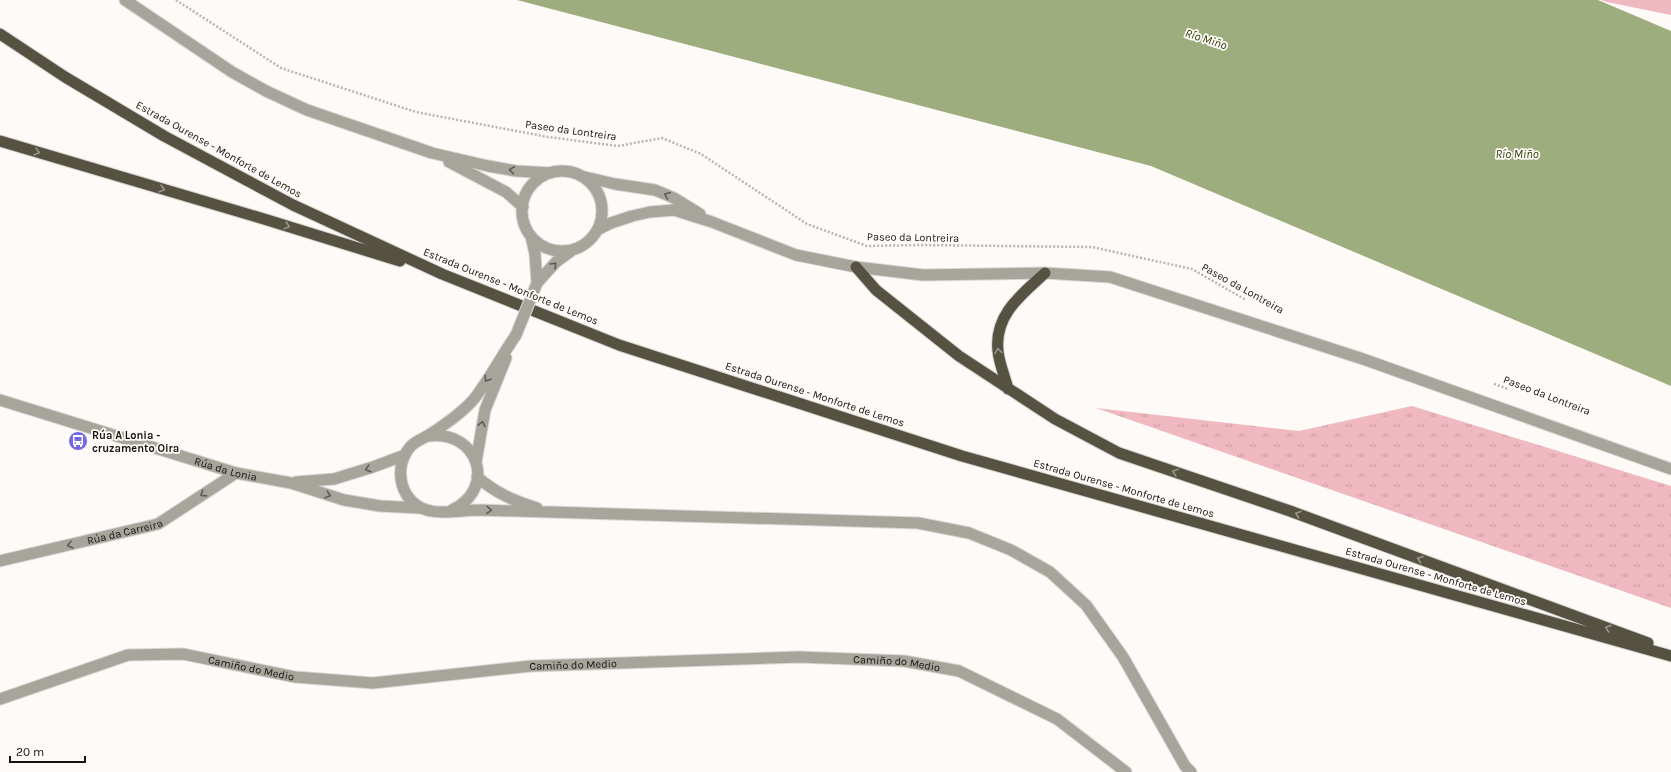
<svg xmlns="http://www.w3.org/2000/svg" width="1671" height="772" font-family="Karla,sans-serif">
  <defs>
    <pattern id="grass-tufts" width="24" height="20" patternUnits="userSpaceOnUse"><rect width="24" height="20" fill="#f0b9c1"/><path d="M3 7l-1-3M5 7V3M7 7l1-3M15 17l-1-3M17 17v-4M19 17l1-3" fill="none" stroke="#cd9ea5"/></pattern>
  </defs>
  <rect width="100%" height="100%" fill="#fdfaf7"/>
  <!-- grass -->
  <path fill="url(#grass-tufts)" d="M 1412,406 L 1671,486 L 1671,608 L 1096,408 L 1299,431 Z"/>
  <!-- park -->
  <path fill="#f0b9c1" d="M 1601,0 L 1671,0 L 1671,15 L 1607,2 Z"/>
  <!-- water -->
  <path fill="#9ead7e" d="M 517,0 L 1598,0 L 1671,31 L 1671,386 L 1151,166 Z"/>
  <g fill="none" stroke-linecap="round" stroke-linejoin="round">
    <!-- minor casing -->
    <g stroke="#d8d5d2" stroke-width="13">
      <g id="minor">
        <path id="s1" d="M 0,400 L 236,473 L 291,483 L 344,500 L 380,506 L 420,508"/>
        <path d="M 296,482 L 334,479 L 373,467 L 405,455"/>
        <path id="s2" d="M 0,561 L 158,524 L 236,473"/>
        <path id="s3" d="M 0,699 L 128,655 L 183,654 L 295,677 L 373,683 L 531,666 L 799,657 L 904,661 L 959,671 L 1057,719 L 1126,772"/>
      </g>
    </g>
    <!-- tertiary casing -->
    <g stroke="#d8d5d2" stroke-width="13">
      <path id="tertiary" d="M 125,0 L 232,72 L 266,91 L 307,110 L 432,153 L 488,166 L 516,171 L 551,173
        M 449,162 L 506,192 L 523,207
        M522 211a40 40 0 1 1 80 0a40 40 0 1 1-80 0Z
        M 585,177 L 615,184 L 655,190 L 674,198 L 700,214
        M 597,230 L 611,223 L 632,216 L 650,212 L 674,210 L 712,222 L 796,255 L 856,267 L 923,275 L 1045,273 L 1110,277 L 1363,359 L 1671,469
        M 531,236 L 535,254 L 537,283
        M 537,283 L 556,262 L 571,251
        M 516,335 C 502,355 489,380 474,399 C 462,413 444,425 429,435 C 422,439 416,441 411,446 C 391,468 401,506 431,511 C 444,514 465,510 480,510 L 918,523 L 969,533 L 1011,550 L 1050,572 L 1086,605 L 1123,657 L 1185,766 L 1191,772
        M 429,436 C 479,430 497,489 452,510
        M 476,462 L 485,410 L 506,358
        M 477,477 C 496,493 514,501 537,508"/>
    </g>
    <!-- trunk casing -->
    <g stroke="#d8d5d2" stroke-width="13">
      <path id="trunk" d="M 0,34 L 65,77 L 164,136 L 293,205 L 442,274 L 619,345 L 962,456 L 1671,656
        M 0,141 L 264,219 L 400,261
        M 856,267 L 876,290 L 959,356 L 1055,419 L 1119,453 L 1290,511 L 1648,643
        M 1008,389 C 1005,377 999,363 998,351 C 994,315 1021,295 1045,273"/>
    </g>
    <!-- path -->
    <path stroke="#b8b4b0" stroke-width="2.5" stroke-dasharray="2 2" stroke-linecap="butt" d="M 176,0 L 281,68 L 416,112 L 548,137 L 618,146 L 662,138 L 701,154 L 807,224 L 867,246 L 920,245 L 1092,247 L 1192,269 L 1246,300
      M 1494,384 L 1508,389"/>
    <!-- minor -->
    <use href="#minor" stroke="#a7a49c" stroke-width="11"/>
    <!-- tertiary -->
    <use href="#tertiary" stroke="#a7a49c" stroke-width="11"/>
    <!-- trunk -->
    <use href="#trunk" stroke="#565242" stroke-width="11"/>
    <!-- tertiary-bridge casing -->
    <g stroke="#d8d5d2" stroke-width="13" stroke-linecap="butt">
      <path id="tertiary-bridge" d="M 516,335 L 537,283"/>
    </g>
    <!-- tertiary-bridge -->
    <use href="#tertiary-bridge" stroke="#a7a49c" stroke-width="11"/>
  </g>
  <!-- one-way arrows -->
  <defs><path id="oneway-chevron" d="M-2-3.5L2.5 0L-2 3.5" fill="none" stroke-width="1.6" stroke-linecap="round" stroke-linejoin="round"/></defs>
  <g stroke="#99958a">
    <use href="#oneway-chevron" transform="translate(37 152) rotate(16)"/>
    <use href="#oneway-chevron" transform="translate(162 189) rotate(16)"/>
    <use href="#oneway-chevron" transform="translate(287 226) rotate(17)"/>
    <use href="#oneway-chevron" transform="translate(998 351) rotate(-99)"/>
    <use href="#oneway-chevron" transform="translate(1175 472) rotate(-161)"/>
    <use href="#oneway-chevron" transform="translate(1298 514) rotate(-160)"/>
    <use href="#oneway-chevron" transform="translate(1420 559) rotate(-160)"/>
    <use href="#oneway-chevron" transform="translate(1608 628) rotate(-160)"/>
  </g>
  <g stroke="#605b54">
    <use href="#oneway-chevron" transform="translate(512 170) rotate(-172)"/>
    <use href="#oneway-chevron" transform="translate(667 195) rotate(-156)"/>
    <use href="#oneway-chevron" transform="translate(554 265) rotate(-45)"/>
    <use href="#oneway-chevron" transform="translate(487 379) rotate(123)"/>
    <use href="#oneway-chevron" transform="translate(482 424) rotate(-78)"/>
    <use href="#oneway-chevron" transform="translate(368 469) rotate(163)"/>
    <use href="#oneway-chevron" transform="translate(203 494) rotate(147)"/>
    <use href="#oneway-chevron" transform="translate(328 495) rotate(19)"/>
    <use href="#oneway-chevron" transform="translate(489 510) rotate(2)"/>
    <use href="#oneway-chevron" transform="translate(70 545) rotate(166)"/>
  </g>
  <!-- icons -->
  <defs>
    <g id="bus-disc" transform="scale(1)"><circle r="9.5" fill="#7269e3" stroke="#fdfaf7"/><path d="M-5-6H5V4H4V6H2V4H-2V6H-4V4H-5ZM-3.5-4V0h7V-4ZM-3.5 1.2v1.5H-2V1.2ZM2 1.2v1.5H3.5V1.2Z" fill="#fff"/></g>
  </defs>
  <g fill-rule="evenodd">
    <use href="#bus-disc" x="78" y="441"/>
  </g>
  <g text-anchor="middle" stroke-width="3.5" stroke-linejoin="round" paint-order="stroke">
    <!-- street labels -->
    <g font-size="11" fill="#18120d" stroke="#fdfaf7">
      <text transform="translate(571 130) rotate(8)" y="4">Paseo da Lontreira</text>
      <text transform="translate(219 149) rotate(29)" y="4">Estrada Ourense - Monforte de Lemos</text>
      <text transform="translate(913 237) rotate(1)" y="4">Paseo da Lontreira</text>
      <text transform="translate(511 286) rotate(22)" y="4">Estrada Ourense - Monforte de Lemos</text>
      <text transform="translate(1243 288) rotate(29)" y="4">Paseo da Lontreira</text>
      <text transform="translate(815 394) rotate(18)" y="4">Estrada Ourense - Monforte de Lemos</text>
      <text transform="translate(1547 395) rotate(21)" y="4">Paseo da Lontreira</text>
      <text dy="4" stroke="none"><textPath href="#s1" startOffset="236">Rúa da Lonia</textPath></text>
      <text transform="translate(1124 488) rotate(16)" y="4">Estrada Ourense - Monforte de Lemos</text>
      <text dy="4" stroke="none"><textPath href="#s2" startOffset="128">Rúa da Carreira</textPath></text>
      <text transform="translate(1436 576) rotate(16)" y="4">Estrada Ourense - Monforte de Lemos</text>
      <text dy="4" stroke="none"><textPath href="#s3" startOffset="908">Camiño do Medio</textPath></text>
      <text dy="4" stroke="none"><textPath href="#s3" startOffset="584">Camiño do Medio</textPath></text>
      <text dy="4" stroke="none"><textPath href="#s3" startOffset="260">Camiño do Medio</textPath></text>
    </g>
    <!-- poi labels -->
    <g font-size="11" font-weight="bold" fill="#18120d" stroke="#fdfaf7" text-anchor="start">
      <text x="92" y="439">Rúa A Lonia -<tspan x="92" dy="13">cruzamento Oira</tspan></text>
    </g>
    <!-- water labels -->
    <g font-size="12" font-style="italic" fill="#313e06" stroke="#fdfaf7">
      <text transform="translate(1206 39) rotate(18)" y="4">Río Miño</text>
      <text x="1517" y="158">Río Miño</text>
    </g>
  </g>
  <!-- scale -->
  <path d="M10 756v6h75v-6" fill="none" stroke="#18120d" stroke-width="2"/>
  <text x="16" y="756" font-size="12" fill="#18120d" stroke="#fdfaf7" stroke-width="3" paint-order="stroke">20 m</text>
</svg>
